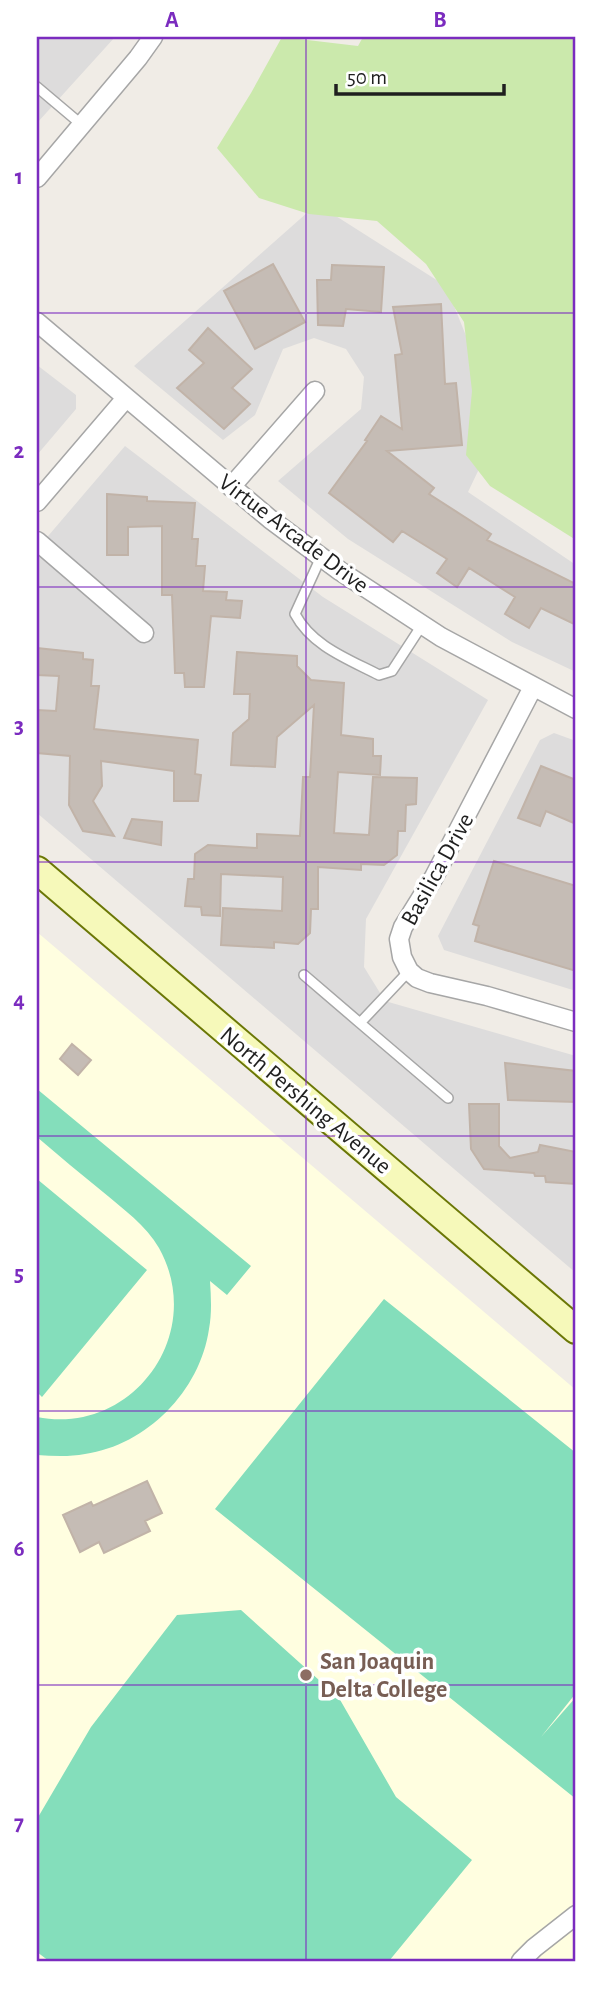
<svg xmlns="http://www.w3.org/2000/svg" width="613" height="1998" font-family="'Alegreya Sans',sans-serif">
  <rect width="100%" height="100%" fill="#f0ece6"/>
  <!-- residential -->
  <path fill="#dddcdc" d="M 37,37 L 115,37 L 37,123 Z
    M 317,204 L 446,286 L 501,423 L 468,492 L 576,565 L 576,672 L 512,642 L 348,539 L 278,481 L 361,409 L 364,377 L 346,349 L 314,338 L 283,349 L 255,415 L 223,440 L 134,366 Z
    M 37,365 L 76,395 L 76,409 L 37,455 Z
    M 125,446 L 323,597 L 488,700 L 366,919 L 364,967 L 385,1001 L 576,1056 L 576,1273 L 37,813 L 37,549 Z
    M 554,733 L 576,741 L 576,991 L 444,950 L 438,936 L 540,740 Z"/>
  <!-- education -->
  <path fill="#fffee0" d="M 37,932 L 576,1390 L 576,1961 L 37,1961 Z"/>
  <!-- grass -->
  <path fill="#cbe9ac" d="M 282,37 L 358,46 L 363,37 L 576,37 L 576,540 L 490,486 L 466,455 L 472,391 L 464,322 L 426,264 L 377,221 L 309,214 L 259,198 L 217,148 L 251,93 Z"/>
  <!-- pitch -->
  <path fill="#84debb" d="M 37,1089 L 251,1266 L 227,1295 L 210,1281 C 211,1297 212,1313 209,1329 C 200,1391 147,1445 85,1454 C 69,1457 53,1456 37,1455 L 37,1417 C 132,1436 207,1334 159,1248 C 146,1225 123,1209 103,1192 C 81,1174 59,1156 37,1137 Z
    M 37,1179 L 147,1270 L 42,1397 L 37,1392 Z
    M 384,1299 L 576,1453 L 576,1693 L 541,1737 L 576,1697 L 576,1799 L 215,1509 Z
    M 241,1610 L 339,1698 L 396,1797 L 472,1860 L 389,1961 L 49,1961 L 37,1952 L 37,1819 L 91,1727 L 177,1615 Z"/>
  <!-- building -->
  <path fill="#c5bcb5" stroke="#c1b3a8" stroke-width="2" d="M 273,264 L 305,322 L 255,349 L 224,291 Z
    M 332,265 L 384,267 L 381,312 L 346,309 L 343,326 L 318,325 L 317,280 L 331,280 Z
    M 441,304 L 445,384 L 456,383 L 462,445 L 387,451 L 434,488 L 429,494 L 491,534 L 487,540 L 576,584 L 576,625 L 541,608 L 529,628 L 505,614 L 515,597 L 469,568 L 457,587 L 437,573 L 447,559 L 402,531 L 393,542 L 329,493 L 367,441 L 365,440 L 381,416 L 402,429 L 395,355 L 402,354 L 393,307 Z
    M 208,328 L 252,369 L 232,388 L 250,404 L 224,429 L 177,388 L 204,363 L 189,350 Z
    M 107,494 L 147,497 L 147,501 L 195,503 L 192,539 L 198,539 L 196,566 L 205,566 L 203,591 L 227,592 L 226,600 L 242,601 L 240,618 L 211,616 L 204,687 L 185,687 L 184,673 L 175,673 L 172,595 L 162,595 L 162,526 L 128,527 L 128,555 L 107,555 Z
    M 37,648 L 83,653 L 83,659 L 93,660 L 91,686 L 99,686 L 94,729 L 198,740 L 195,774 L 201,775 L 198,801 L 174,801 L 174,771 L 101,761 L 102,786 L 93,801 L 114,836 L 83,831 L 69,805 L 70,756 L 37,753 L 37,710 L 56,711 L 59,676 L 37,675 Z
    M 237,652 L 297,656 L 297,666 L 311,680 L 344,683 L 341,735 L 373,739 L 373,756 L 381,756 L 380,775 L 338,772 L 334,833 L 369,835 L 373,777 L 417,778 L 416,804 L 406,805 L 405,831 L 398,831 L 397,855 L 384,865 L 361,864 L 361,870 L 318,867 L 318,909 L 311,909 L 310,933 L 298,944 L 274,942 L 274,948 L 221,945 L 223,908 L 282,911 L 283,877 L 221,874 L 220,916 L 202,915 L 201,907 L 185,906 L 188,879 L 194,879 L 195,854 L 208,845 L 257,848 L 257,834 L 300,836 L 303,777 L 310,777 L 314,705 L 277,737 L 275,767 L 231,765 L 233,733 L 249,719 L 250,694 L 234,694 Z
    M 541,766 L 576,780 L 576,824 L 546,811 L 540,826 L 518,818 Z
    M 132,819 L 162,822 L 161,845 L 124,838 Z
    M 494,861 L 576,886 L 576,971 L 475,941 L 479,926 L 473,924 Z
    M 72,1044 L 91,1060 L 78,1075 L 60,1059 Z
    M 505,1063 L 576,1071 L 576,1102 L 508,1100 Z
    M 469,1104 L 499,1104 L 499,1146 L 510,1158 L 538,1152 L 540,1145 L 576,1152 L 576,1184 L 546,1182 L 545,1176 L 535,1176 L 534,1173 L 484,1169 L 471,1149 Z
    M 147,1481 L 162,1513 L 145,1521 L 150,1531 L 104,1553 L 99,1542 L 80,1552 L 63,1515 L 91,1502 L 93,1506 Z"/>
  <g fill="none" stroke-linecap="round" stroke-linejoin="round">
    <!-- lane casing -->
    <g stroke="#a6a6a6" stroke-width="12">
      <path id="lane" d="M 37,87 L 82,125
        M 321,557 L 295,614 C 312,646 348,659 379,675 L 392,671 L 422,625
        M 304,975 L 360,1023 L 409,971
        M 360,1023 L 448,1098"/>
    </g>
    <!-- street casing -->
    <g stroke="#a6a6a6" stroke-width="21">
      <path id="street" d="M 37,178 L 138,58 L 153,37
        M 37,322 L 270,519 L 340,571 L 441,637 L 576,709
        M 231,487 L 315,391
        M 37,502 L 126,398
        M 37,541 L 144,633
        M 533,687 L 434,877 L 403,927 L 399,939 L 402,957 L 409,971 L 417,978 L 430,983 L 487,996 L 576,1022
        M 521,1961 L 534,1948 L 576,1915"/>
    </g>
    <!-- secondary casing -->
    <g stroke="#6b7706" stroke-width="30">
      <path id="secondary" d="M 37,870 L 576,1330"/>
    </g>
    <!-- lane -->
    <use href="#lane" stroke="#fff" stroke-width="9"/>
    <!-- street -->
    <use href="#street" stroke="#fff" stroke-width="18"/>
    <!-- secondary -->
    <use href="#secondary" stroke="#f6f9ba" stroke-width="26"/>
  </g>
  <!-- grid -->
  <path fill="none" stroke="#7b2cbf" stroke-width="2" stroke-opacity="0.55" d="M 306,37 L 306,1961M 37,313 L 576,313M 37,587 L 576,587M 37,862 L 576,862M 37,1136 L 576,1136M 37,1411 L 576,1411M 37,1685 L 576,1685"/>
  <!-- markers -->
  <circle fill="#8d6e63" stroke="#fff" stroke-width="2.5" cx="306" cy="1675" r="7"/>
  <g text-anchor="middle" stroke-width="7" stroke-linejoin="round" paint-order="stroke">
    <!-- street labels -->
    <g font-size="24" fill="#1f1f1f" stroke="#fff">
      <text transform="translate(294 533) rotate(37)" y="8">Virtue Arcade Drive</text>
      <text transform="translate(437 869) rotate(-61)" y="8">Basilica Drive</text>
      <text transform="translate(306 1100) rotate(40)" y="8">North Pershing Avenue</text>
    </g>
    <!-- education labels -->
    <g font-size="24" font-weight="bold" fill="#785e54" stroke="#fff" text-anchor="start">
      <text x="320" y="1669">San Joaquin<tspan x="320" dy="28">Delta College</tspan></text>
    </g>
  </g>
  <!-- border -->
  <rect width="613" height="1998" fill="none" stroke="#ffffff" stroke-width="77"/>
  <!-- scale -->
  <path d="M336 84v10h168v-10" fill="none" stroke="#1f1f1f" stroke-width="3.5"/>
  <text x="347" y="84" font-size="21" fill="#1f1f1f" stroke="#ffffff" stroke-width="5" paint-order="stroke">50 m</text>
  <rect x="38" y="38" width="536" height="1922" fill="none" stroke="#7b2cbf" stroke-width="2.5"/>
  <g font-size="23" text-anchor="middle" font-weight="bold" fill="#7b2cbf">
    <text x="172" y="27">A</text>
    <text x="440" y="27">B</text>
    <text x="19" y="184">1</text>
    <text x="19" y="458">2</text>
    <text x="19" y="733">3</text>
    <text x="19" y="1007">4</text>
    <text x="19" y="1281">5</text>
    <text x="19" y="1556">6</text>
    <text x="19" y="1830">7</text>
  </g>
</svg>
